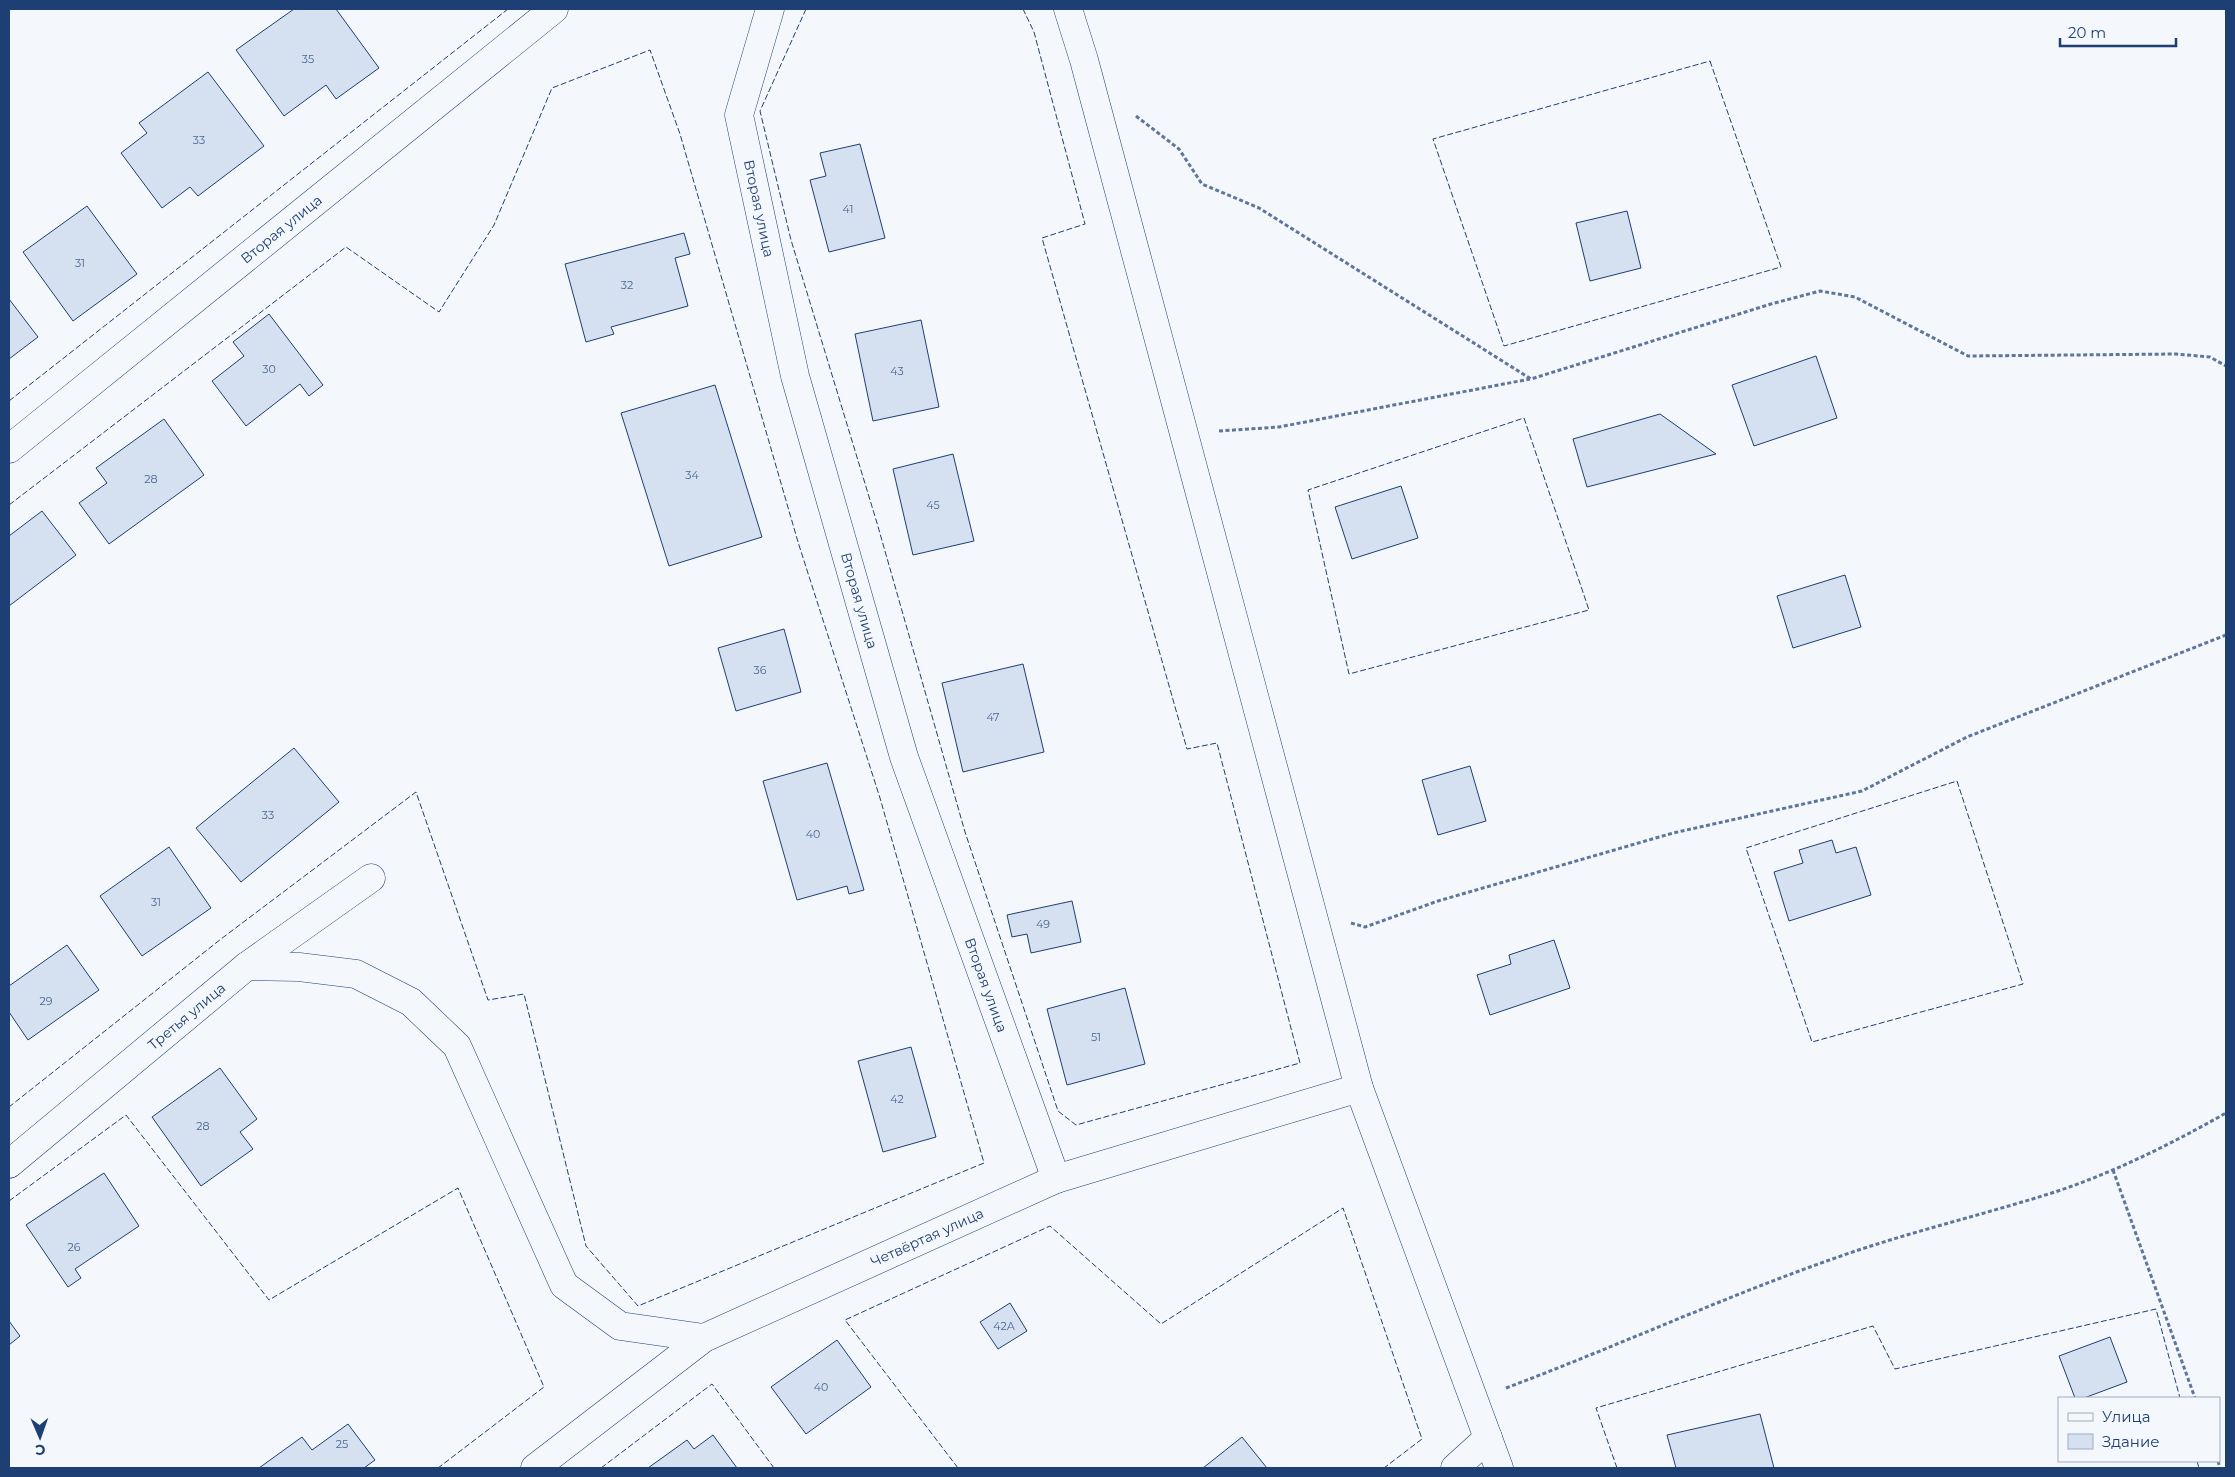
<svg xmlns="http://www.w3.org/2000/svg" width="2235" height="1477" font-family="Montserrat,sans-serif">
  <rect width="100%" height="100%" fill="#f4f7fb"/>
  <!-- building -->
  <path fill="#d5e0f0" stroke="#1d3f73" d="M 294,9 L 336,9 L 379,68 L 336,99 L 326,85 L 284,116 L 236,50 Z
    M 208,72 L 264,146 L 198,196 L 190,187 L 162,208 L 121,153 L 147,133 L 139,123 Z
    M 860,144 L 885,238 L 829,252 L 810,180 L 826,176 L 820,153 Z
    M 87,206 L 137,274 L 73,321 L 23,252 Z
    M 1627,211 L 1641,268 L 1590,281 L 1576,223 Z
    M 684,233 L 690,254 L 675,258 L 688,306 L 611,327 L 614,334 L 586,342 L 565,264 Z
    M 9,299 L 38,337 L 9,359 Z
    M 269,314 L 323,385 L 309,396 L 300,384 L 246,426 L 212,381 L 244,356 L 233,342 Z
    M 921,320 L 939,407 L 873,421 L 855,334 Z
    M 1816,356 L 1837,418 L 1754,446 L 1732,385 Z
    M 715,385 L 762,537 L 669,566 L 621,413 Z
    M 1660,414 L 1716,454 L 1587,487 L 1573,439 Z
    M 164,419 L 204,475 L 109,544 L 79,503 L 107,483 L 96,468 Z
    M 953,454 L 974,541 L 913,555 L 893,469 Z
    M 1401,486 L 1418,538 L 1352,559 L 1335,507 Z
    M 42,511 L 76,555 L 9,606 L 9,536 Z
    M 1845,575 L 1861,627 L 1793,648 L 1777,596 Z
    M 784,629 L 801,692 L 736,711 L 718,648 Z
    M 1023,664 L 1044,752 L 963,772 L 942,683 Z
    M 294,748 L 339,802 L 241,882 L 196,828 Z
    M 827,763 L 864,890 L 849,894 L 847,886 L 797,900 L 763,781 Z
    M 1470,766 L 1486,821 L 1438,835 L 1422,780 Z
    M 1832,840 L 1836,853 L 1856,847 L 1871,895 L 1789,921 L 1774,872 L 1803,863 L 1799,850 Z
    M 169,847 L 211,908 L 142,956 L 100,896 Z
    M 1072,901 L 1081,942 L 1031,953 L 1027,934 L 1012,937 L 1007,915 Z
    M 1554,940 L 1570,988 L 1490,1015 L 1477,975 L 1511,964 L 1509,955 Z
    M 67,945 L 99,990 L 28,1040 L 9,1012 L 9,986 Z
    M 1125,988 L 1145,1064 L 1067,1085 L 1047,1009 Z
    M 911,1047 L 936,1137 L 883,1152 L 858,1061 Z
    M 220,1068 L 257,1119 L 240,1132 L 253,1149 L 201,1186 L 152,1117 Z
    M 104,1173 L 139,1226 L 75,1269 L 81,1278 L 68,1287 L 26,1225 Z
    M 1010,1303 L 1027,1331 L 998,1349 L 980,1322 Z
    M 9,1321 L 20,1336 L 9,1345 Z
    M 2110,1337 L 2127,1382 L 2084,1398 L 2075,1398 L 2059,1356 Z
    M 837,1340 L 871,1387 L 806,1434 L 771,1387 Z
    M 1760,1414 L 1774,1468 L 1676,1468 L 1667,1435 Z
    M 348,1424 L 375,1460 L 364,1468 L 259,1468 L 302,1437 L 312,1450 Z
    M 713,1435 L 737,1468 L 648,1468 L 687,1440 L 694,1449 Z
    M 1242,1437 L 1267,1468 L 1203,1468 Z"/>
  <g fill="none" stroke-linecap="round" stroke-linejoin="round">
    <!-- street casing -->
    <g stroke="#1d3f73" stroke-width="29">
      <g id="street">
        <path id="s1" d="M 770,9 L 739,115 L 795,376 L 904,757 L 1056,1179"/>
        <path d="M 1068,9 L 1084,60 L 1359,1088 L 1499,1468"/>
        <path id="s2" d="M 9,449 L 554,9"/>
        <path d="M 247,966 L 299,967 L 356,974 L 411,1002 L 457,1046 L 564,1285 L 620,1326 L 704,1338"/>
        <path id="s3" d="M 9,1164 L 247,966 L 371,878"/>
        <path id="s4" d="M 535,1468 L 704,1338 L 1056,1179 L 1359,1088"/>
        <path d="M 1455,1468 L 1488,1438"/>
      </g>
    </g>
    <!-- path -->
    <path stroke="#5e769c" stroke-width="3" stroke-dasharray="4 2.5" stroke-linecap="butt" d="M 1136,116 L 1179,149 L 1202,184 L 1259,208 L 1531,379 L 1771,304 L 1820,291 L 1855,297 L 1968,356 L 2176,354 L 2210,357 L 2226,366
      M 1219,431 L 1279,427 L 1530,379
      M 1351,923 L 1365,927 L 1438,901 L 1673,833 L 1862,791 L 1967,737 L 2226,635
      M 2113,1170 L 2195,1398
      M 1506,1388 C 1618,1346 1726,1296 1838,1257 C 1912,1231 1987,1214 2061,1190 C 2119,1170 2173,1143 2226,1113
      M 2218,1461 L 2220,1468"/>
    <!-- street -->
    <use href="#street" stroke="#f4f7fb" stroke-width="28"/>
    <!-- fence -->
    <path stroke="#1d3f73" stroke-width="1" stroke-dasharray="6 2.5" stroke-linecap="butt" d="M 806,9 L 760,111 L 791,240 L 877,523 L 965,832 L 1058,1111 L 1076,1125 L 1300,1063 L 1217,743 L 1187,749 L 1042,238 L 1085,224 L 1034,32 L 1023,9
      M 1710,61 L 1781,267 L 1504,346 L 1433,139 Z
      M 9,401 L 508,9
      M 1524,418 L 1589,610 L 1349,674 L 1308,490 Z
      M 9,505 L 346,247 L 439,312 L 494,225 L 552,88 L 650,50 L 680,134 L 798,542 L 880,798 L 984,1163 L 638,1306 L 586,1246 L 524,994 L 488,1000 L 416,792 L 221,939 L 9,1107
      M 1957,781 L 2023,984 L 1812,1042 L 1746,848 Z
      M 9,1201 L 126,1115 L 269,1300 L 458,1188 L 544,1387 L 438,1468
      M 2197,1461 L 2199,1468
      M 601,1468 L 712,1384 L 774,1468
      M 958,1468 L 845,1320 L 1050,1226 L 1161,1324 L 1343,1208 L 1422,1439 L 1384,1468
      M 1617,1468 L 1596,1408 L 1873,1326 L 1895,1369 L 2156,1309 L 2180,1398"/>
  </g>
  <g text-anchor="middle" stroke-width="4" stroke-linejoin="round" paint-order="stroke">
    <!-- number labels -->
    <g font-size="11" fill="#4b6792">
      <text x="308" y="63">35</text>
      <text x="199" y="144">33</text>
      <text x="848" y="213">41</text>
      <text x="80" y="267">31</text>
      <text x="627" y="289">32</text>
      <text x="269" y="373">30</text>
      <text x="897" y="375">43</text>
      <text x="692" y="479">34</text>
      <text x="151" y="483">28</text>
      <text x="933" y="509">45</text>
      <text x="760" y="674">36</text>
      <text x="993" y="721">47</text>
      <text x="268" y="819">33</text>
      <text x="813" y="838">40</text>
      <text x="156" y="906">31</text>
      <text x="1043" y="928">49</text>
      <text x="46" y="1005">29</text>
      <text x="1096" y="1041">51</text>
      <text x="897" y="1103">42</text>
      <text x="203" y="1130">28</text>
      <text x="74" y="1251">26</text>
      <text x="1004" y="1330">42А</text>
      <text x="821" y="1391">40</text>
      <text x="342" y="1448">25</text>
    </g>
    <!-- street labels -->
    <g font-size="14" fill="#1d3f73" stroke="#f4f7fb">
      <text dy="5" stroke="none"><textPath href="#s1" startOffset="206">Вторая улица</textPath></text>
      <text dy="5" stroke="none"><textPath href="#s2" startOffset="350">Вторая улица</textPath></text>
      <text dy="5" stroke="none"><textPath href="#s1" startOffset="611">Вторая улица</textPath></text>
      <text dy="5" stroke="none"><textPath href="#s1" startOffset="1016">Вторая улица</textPath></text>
      <text dy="5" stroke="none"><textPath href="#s3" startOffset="231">Третья улица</textPath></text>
      <text dy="5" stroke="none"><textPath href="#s4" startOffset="458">Четвёртая улица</textPath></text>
    </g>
  </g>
  <!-- border -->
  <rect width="2235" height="1477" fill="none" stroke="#1d3f73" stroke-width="20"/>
  <!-- legend -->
  <rect x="2058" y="1397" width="162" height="65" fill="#f4f7fb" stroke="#9eadc5"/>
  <rect x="2068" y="1413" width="25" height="8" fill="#f4f7fb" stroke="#9eadc5"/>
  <text x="2102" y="1422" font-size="15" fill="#1d3f73">Улица</text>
  <rect x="2068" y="1434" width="25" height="15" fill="#d5e0f0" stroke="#9eadc5"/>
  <text x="2102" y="1447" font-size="15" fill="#1d3f73">Здание</text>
  <!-- north arrow -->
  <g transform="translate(40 1437) rotate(178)" stroke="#f4f7fb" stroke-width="4" paint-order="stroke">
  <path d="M0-4L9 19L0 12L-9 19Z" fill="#1d3f73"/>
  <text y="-8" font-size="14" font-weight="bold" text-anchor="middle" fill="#1d3f73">С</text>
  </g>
  <!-- scale -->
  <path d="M2060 38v8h116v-8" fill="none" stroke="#1d3f73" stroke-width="2.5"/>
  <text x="2068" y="38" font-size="15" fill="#1d3f73" stroke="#f4f7fb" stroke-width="4" paint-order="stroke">20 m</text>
</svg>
